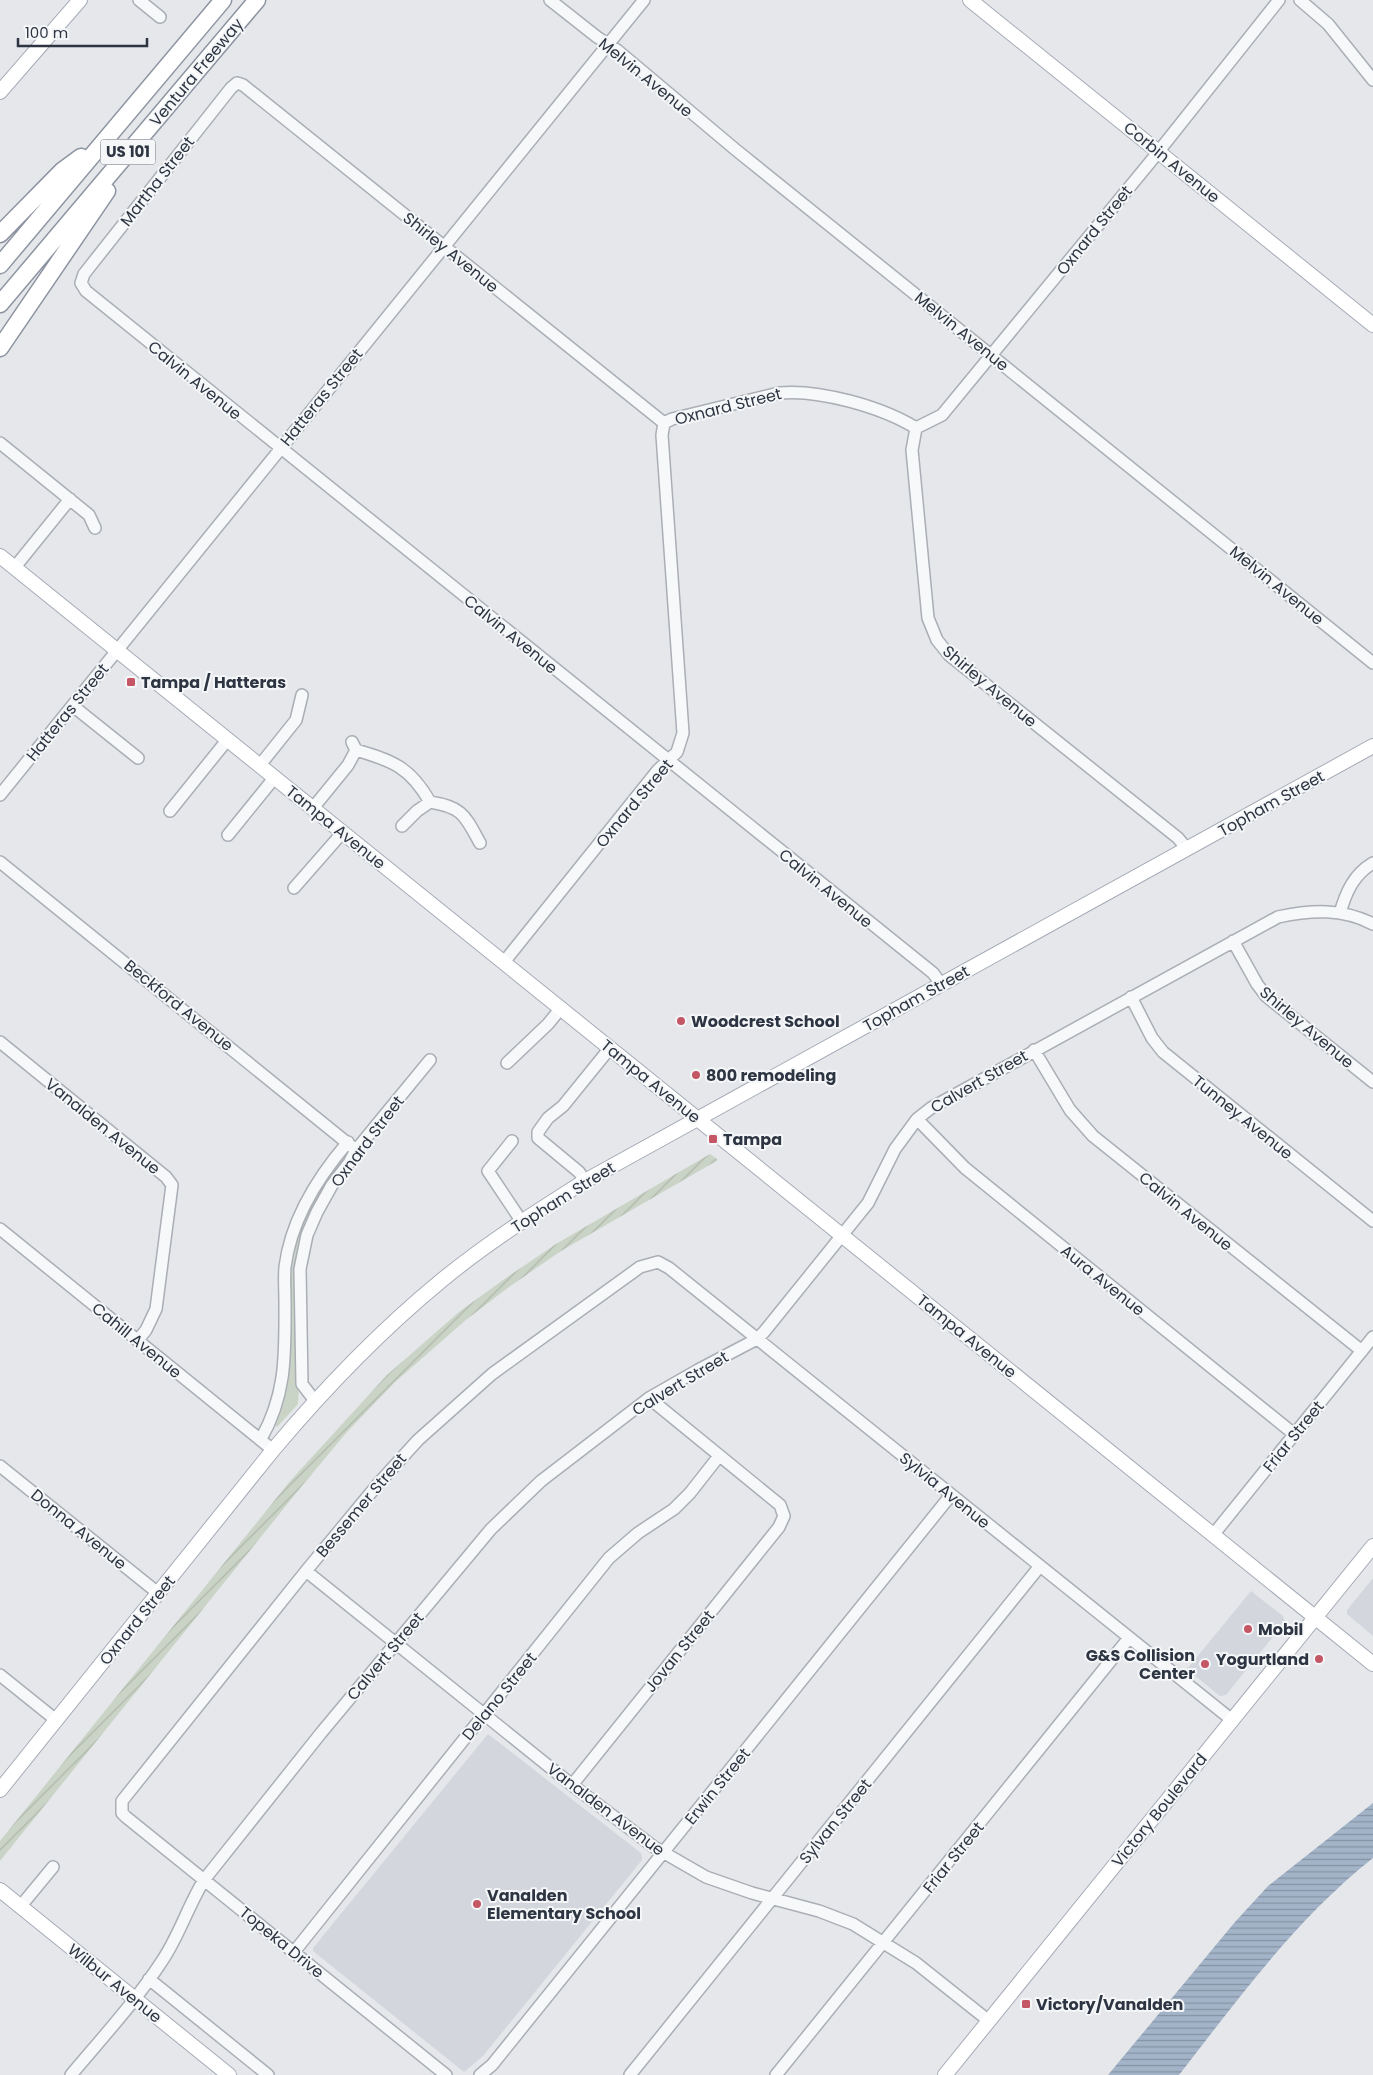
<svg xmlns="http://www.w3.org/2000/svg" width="1373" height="2075" font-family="Poppins,sans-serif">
  <defs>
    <pattern id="garden-furrows" width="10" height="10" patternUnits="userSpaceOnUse" patternTransform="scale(1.25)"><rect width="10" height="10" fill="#cad4c6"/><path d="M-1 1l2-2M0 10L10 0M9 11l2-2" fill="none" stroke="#aeb7ab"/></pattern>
    <pattern id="water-rules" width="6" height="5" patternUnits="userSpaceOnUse" patternTransform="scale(1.25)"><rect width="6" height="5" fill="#a3b4c8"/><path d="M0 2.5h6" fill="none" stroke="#8593a4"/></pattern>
  </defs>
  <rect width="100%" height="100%" fill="#e5e7eb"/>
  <!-- built -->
  <path fill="#d3d6dd" d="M 1373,1578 L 1373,1636 L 1347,1614 L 1347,1610 Z
    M 1251,1591 L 1283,1616 L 1285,1622 L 1226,1695 L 1220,1696 L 1187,1669 Z
    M 488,1734 L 641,1853 L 642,1856 L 642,1860 L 483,2056 L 464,2072 L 313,1951 L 313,1948 Z"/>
  <!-- green -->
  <path fill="#cad4c6" d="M 341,1159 L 344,1160 L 307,1229 L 298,1404 L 277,1427 L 274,1424 L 284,1396 L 288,1378 L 291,1348 L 291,1274 L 298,1234 L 313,1196 Z"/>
  <!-- garden -->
  <path fill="url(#garden-furrows)" d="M 710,1154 L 718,1160 L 561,1251 L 509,1287 L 467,1319 L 395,1382 L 347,1432 L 301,1487 L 0,1861 L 0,1841 L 291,1480 L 387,1375 L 459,1312 L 503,1280 L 556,1244 Z"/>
  <!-- water -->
  <path fill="url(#water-rules)" d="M 1373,1803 L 1373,1858 C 1296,1919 1239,1998 1179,2075 L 1108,2075 L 1235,1922 L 1268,1886 Z"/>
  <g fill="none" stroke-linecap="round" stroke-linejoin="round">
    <!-- minor casing -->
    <g stroke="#aaaeb5" stroke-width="14">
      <path id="minor" d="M 139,0 L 160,17
        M 550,0 L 597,37 L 617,50 L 736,150 L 1373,663
        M 1300,0 L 1328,24 L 1373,80
        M 664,423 L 243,85 L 237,83 L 231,88 L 84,274 L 81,283 L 86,291 L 933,973 L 941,984
        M 664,423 L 672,419 L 779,393 C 819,389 882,407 916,428 L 942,415 L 1151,161 L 1279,0
        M 916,428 L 912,450 L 928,618 L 937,640 L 949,655 L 1178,838 L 1187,849
        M 0,443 L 89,515 L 95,528
        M 15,567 L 70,499
        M 73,706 L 138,758
        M 356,750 C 393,761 410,767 430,802 C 463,807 465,816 480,843
        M 260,765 L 296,720 L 302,695
        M 0,795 L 644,0
        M 313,808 L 348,765 L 356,750 L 352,742
        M 170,811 L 228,739
        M 402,826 L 417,811 L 430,802
        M 228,835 L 275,777
        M 0,862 L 356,1150
        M 294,888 L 343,832
        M 1340,913 C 1346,892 1354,874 1373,863
        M 1233,941 L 1257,984 L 1266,996 L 1373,1082
        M 504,962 L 658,770 L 677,752 L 683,733 L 662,435 L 664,423
        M 1131,997 L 1152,1038 L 1163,1052 L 1373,1221
        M 0,1042 L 166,1177 L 172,1185 L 156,1309 L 146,1330 L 138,1340
        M 1034,1050 L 1070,1110 L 1093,1136 L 1362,1351
        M 507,1063 L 548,1024 L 561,1008
        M 917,1119 L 965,1168 L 1294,1434
        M 512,1141 L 488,1171 L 522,1222
        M 585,1181 L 579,1172 L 538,1138 L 538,1132 L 548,1118 L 563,1106 L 610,1048
        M 0,1229 L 273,1450
        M 315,1401 L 302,1384 L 300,1269 L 307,1235 L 317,1212 L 332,1185 L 349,1163 L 356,1150 L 430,1060
        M 261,1439 C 287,1393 285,1353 285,1302 C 285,1291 284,1279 285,1267 C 291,1219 317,1178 348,1142
        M 0,1466 L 158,1593
        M 1213,1535 L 1373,1337
        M 306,1571 L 572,1785 L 654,1847 L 706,1877 L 752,1893 L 819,1911 L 853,1924 L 916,1963 L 989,2021
        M 0,1675 L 56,1720
        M 572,1785 L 779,1527 L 784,1516 L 780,1505 L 649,1398
        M 20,1907 L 53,1867
        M 294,1952 L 609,1558 L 638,1533 L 674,1509 L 690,1493 L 719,1456
        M 149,1979 L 268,2075
        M 71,2075 C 102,2038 136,2001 162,1961 C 179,1936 188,1906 204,1880 L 321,1733 L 491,1529 L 541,1481 L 649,1398 L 698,1370 L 757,1339 L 764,1332 L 868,1203 L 895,1149 L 917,1119 L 931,1108 L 1278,917 C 1311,910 1342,908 1373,924
        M 446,2075 L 126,1817 L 122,1813 L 122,1801 L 306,1571 L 378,1484 L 418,1440 L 492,1374 L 640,1267 L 658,1262 L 669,1268 L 1232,1720
        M 480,2075 L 492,2065 L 951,1495
        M 630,2075 L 1040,1566
        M 776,2075 L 1129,1638"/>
    </g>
    <!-- major casing -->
    <g stroke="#a5abb6" stroke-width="16">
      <path id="major" d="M 970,0 L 1373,325
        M 0,92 L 80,0
        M 0,556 L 1373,1664
        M 0,1790 L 273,1450 C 325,1388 380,1331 442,1280 C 487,1243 536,1212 585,1181 L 1373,746
        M 0,1890 L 229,2075
        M 945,2075 L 1373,1546"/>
    </g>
    <!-- highway casing -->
    <g stroke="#8d94a1" stroke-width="19">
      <path id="highway" d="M 0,234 L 62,171 L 81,157
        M 0,265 L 223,0
        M 0,304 L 257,0
        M 0,348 L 107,191"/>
    </g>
    <!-- minor -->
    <use href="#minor" stroke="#f7f8fa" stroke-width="11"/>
    <!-- major -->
    <use href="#major" stroke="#fff" stroke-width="14"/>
    <!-- highway -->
    <use href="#highway" stroke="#fff" stroke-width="16"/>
  </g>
  <!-- markers -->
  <g fill="#c45665" stroke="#f4f6f8" stroke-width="2">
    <rect x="126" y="677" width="10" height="10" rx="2.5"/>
    <circle cx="681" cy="1021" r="5"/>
    <circle cx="696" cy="1075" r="5"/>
    <rect x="708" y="1134" width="10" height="10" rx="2.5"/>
    <circle cx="1248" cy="1629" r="5"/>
    <circle cx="1319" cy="1659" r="5"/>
    <circle cx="1205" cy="1664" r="5"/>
    <circle cx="477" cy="1904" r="5"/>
    <rect x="1021" y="1999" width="10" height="10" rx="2.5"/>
  </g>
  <g text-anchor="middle" stroke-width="4" stroke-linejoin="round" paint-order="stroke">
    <!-- shield labels -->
    <rect fill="#f4f6f8" stroke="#696f79" stroke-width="1" x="100.5" y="139.5" width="55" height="25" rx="4"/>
    <g font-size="15" font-weight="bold" fill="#2d3542">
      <text x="128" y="157">US 101</text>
    </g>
    <!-- street labels -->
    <g font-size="16" fill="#2d3542" stroke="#f4f6f8">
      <text transform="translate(196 72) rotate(-50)" y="6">Ventura Freeway</text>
      <text transform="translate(646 77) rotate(39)" y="6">Melvin Avenue</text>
      <text transform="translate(1172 162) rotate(39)" y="6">Corbin Avenue</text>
      <text transform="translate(157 181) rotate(-52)" y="6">Martha Street</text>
      <text transform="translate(1094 230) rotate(-51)" y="6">Oxnard Street</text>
      <text transform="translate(451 252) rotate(39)" y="6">Shirley Avenue</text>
      <text transform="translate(962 331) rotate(39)" y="6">Melvin Avenue</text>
      <text transform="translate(195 380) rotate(39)" y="6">Calvin Avenue</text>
      <text transform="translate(321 397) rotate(-51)" y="6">Hatteras Street</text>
      <text transform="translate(728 406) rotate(-14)" y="6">Oxnard Street</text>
      <text transform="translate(1277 585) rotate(39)" y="6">Melvin Avenue</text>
      <text transform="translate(511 634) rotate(39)" y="6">Calvin Avenue</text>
      <text transform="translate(990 686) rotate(40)" y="6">Shirley Avenue</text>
      <text transform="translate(67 712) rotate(-51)" y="6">Hatteras Street</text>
      <text transform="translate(634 803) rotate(-50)" y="6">Oxnard Street</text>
      <text transform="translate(1271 803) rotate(-29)" y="6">Topham Street</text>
      <text transform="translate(336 827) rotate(39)" y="6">Tampa Avenue</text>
      <text transform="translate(826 888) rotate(39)" y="6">Calvin Avenue</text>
      <text transform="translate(916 998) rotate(-29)" y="6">Topham Street</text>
      <text transform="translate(179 1005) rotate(39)" y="6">Beckford Avenue</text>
      <text transform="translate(1307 1027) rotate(40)" y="6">Shirley Avenue</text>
      <text transform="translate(651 1081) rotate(39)" y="6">Tampa Avenue</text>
      <text transform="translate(979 1081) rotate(-30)" y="6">Calvert Street</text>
      <text transform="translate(1243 1117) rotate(39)" y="6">Tunney Avenue</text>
      <text transform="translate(103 1126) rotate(39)" y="6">Vanalden Avenue</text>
      <text transform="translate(367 1141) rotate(-53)" y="6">Oxnard Street</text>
      <text transform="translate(563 1197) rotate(-32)" y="6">Topham Street</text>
      <text transform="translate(1186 1211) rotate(39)" y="6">Calvin Avenue</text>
      <text transform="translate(1103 1280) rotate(39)" y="6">Aura Avenue</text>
      <text transform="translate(967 1336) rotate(39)" y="6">Tampa Avenue</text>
      <text transform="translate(137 1340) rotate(39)" y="6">Cahill Avenue</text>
      <text transform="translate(680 1383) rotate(-31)" y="6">Calvert Street</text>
      <text transform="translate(1293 1436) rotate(-51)" y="6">Friar Street</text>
      <text transform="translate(945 1490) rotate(39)" y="6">Sylvia Avenue</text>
      <text transform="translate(361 1505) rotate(-50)" y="6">Bessemer Street</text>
      <text transform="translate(79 1529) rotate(39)" y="6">Donna Avenue</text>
      <text transform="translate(137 1620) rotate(-51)" y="6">Oxnard Street</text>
      <text transform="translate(679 1651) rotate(-51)" y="6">Jovan Street</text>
      <text transform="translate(385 1656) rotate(-50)" y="6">Calvert Street</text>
      <text transform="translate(499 1696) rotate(-51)" y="6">Delano Street</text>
      <text transform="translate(717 1786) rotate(-51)" y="6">Erwin Street</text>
      <text transform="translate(606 1809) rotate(37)" y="6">Vanalden Avenue</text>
      <text transform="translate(1159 1810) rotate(-51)" y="6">Victory Boulevard</text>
      <text transform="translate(835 1821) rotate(-51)" y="6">Sylvan Street</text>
      <text transform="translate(953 1857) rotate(-51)" y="6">Friar Street</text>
      <text transform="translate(282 1942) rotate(39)" y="6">Topeka Drive</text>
      <text transform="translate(115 1983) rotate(39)" y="6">Wilbur Avenue</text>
    </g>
    <!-- poi labels -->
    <g font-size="16" font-weight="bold" fill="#2d3542" stroke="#f4f6f8" text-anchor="start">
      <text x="141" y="688">Tampa / Hatteras</text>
      <text x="691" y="1027">Woodcrest School</text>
      <text x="706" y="1081">800 remodeling</text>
      <text x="723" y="1145">Tampa</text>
      <text x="1258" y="1635">Mobil</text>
      <text x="1195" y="1661" text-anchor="end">G&amp;S Collision<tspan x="1195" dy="18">Center</tspan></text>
      <text x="1309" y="1665" text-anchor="end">Yogurtland</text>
      <text x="487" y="1901">Vanalden<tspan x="487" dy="18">Elementary School</tspan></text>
      <text x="1036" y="2010">Victory/Vanalden</text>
    </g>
  </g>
  <!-- scale -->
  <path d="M18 38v8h129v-8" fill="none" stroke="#2d3542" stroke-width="2.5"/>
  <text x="25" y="38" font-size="15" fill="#2d3542" stroke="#f4f6f8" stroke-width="4" paint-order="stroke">100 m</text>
</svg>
